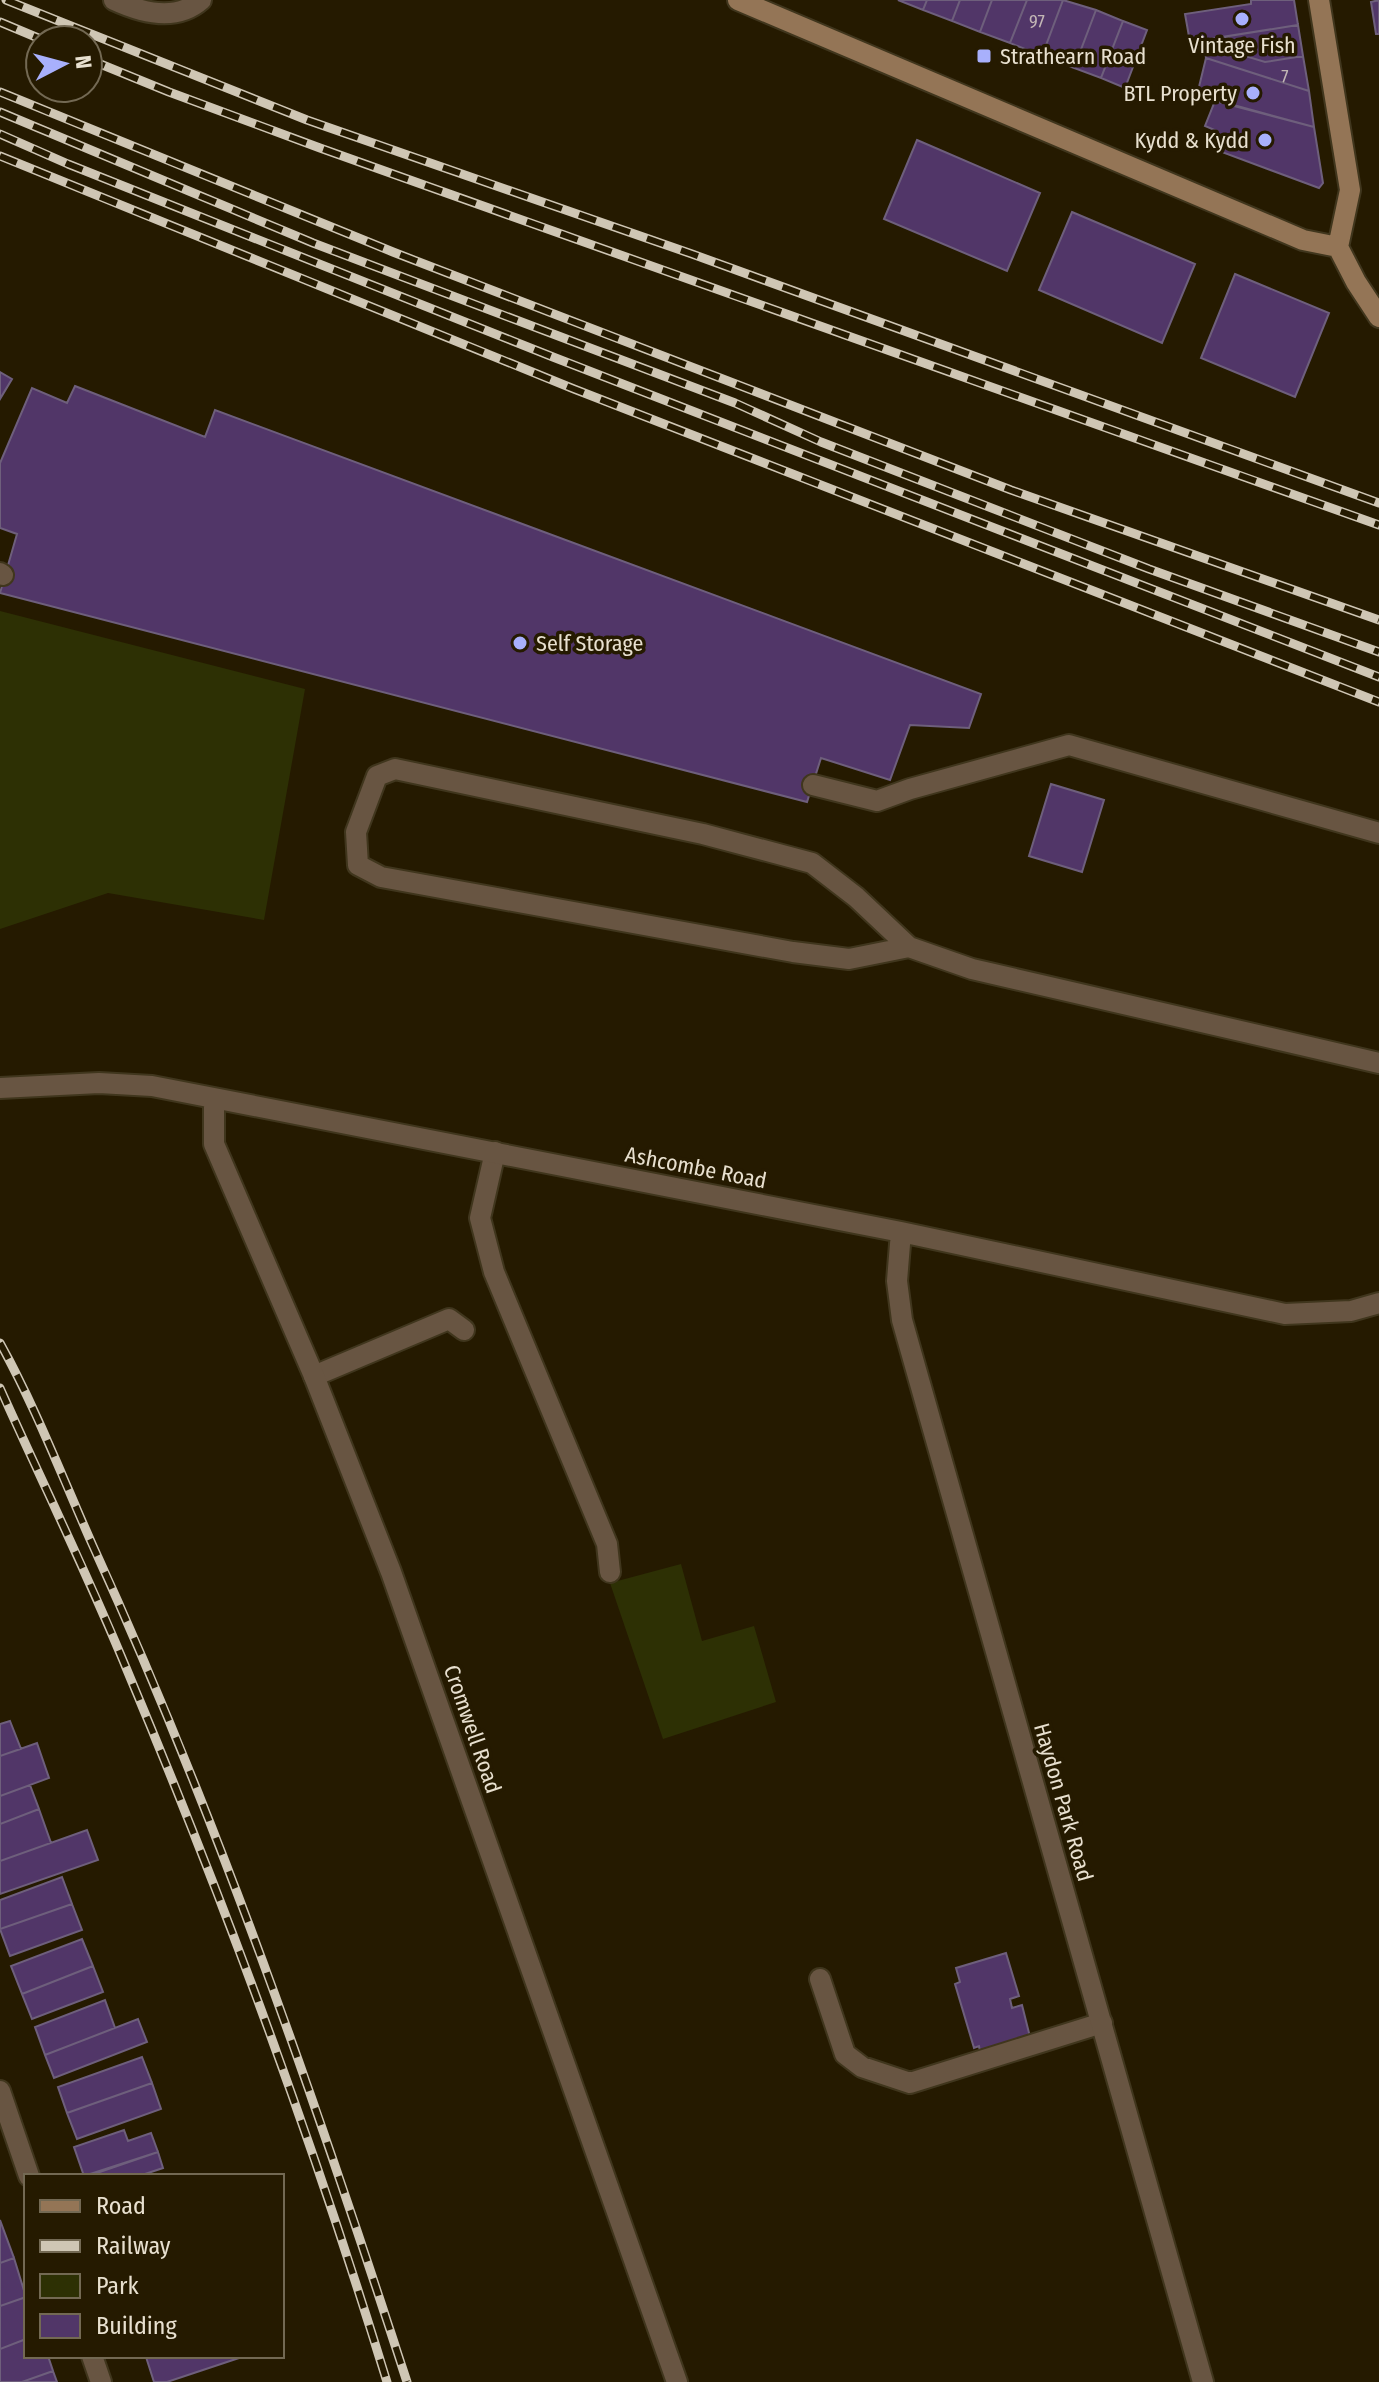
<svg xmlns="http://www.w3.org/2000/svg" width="1379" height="2382" font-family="'Fira Sans Condensed',sans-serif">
  <rect width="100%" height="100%" fill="#251a00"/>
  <!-- green -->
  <path fill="#2d3004" d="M 0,611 L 305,689 L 264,920 L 108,893 L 0,929 Z
    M 681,1564 L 702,1641 L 754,1626 L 776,1702 L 663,1739 L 610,1583 Z"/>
  <!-- building -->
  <path fill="#513668" stroke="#6e5f7c" stroke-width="2" d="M 898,0 L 927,0 L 923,10 Z
    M 927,0 L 960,0 L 952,21 L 923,10 Z
    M 960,0 L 992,0 L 980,32 L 952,21 Z
    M 992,0 L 1027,0 L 1010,43 L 980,32 Z
    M 1027,0 L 1063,0 L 1042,56 L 1010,43 Z
    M 1063,0 L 1096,10 L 1074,68 L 1042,56 Z
    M 1251,0 L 1294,0 L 1298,25 L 1190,42 L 1185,14 L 1251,4 Z
    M 1379,0 L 1379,34 L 1376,34 L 1371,2 Z
    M 1096,10 L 1123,21 L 1101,78 L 1074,68 Z
    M 1123,21 L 1147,30 L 1125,88 L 1101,78 Z
    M 1298,25 L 1303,56 L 1265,62 L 1232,52 L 1229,36 Z
    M 1229,36 L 1232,52 L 1265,62 L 1303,56 L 1309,91 L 1206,58 L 1203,40 Z
    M 1206,58 L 1309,91 L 1314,127 L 1197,95 Z
    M 1215,101 L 1314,127 L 1323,183 L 1319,188 L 1211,148 L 1217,131 L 1205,126 Z
    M 917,140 L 1040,193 L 1007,271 L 884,219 Z
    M 1072,212 L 1195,264 L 1162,343 L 1039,290 Z
    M 1235,274 L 1329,313 L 1295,397 L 1201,358 Z
    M 0,372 L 12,379 L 0,399 Z
    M 75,386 L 205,437 L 215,410 L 981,694 L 969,728 L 910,725 L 890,780 L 821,758 L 807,802 L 0,593 L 17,534 L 0,528 L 0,463 L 32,388 L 67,403 Z
    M 1051,784 L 1104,800 L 1082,872 L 1029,856 Z
    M 10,1721 L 21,1749 L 0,1756 L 0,1724 Z
    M 37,1743 L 49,1778 L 0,1796 L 0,1756 Z
    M 30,1785 L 39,1809 L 0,1824 L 0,1796 Z
    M 39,1809 L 51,1843 L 0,1861 L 0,1824 Z
    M 87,1830 L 98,1860 L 0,1894 L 0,1861 Z
    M 62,1877 L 72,1904 L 0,1929 L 0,1900 Z
    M 72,1904 L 82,1930 L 10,1956 L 0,1929 Z
    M 82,1939 L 93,1966 L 22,1994 L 11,1966 Z
    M 1006,1953 L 1019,1996 L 1010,1999 L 1012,2008 L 1022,2005 L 1031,2041 L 981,2056 L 979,2046 L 974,2048 L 955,1984 L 960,1982 L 956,1968 Z
    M 93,1966 L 103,1992 L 32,2019 L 22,1994 Z
    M 105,2000 L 115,2028 L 45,2055 L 35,2027 Z
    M 138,2019 L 147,2042 L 54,2078 L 45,2055 Z
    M 142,2057 L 152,2083 L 67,2113 L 58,2087 Z
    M 152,2083 L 161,2109 L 77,2139 L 67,2113 Z
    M 124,2130 L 128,2141 L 151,2133 L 158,2152 L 84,2176 L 74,2147 Z
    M 158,2152 L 163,2168 L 139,2176 L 88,2176 Z
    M 0,2220 L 14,2258 L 0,2263 Z
    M 14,2258 L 26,2297 L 0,2306 L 0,2263 Z
    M 26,2297 L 26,2339 L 0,2349 L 0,2306 Z
    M 26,2339 L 26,2356 L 48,2356 L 53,2371 L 22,2382 L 0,2382 L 0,2349 Z
    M 149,2356 L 245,2356 L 167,2382 L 154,2382 L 146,2357 Z
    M 53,2371 L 57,2382 L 22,2382 Z"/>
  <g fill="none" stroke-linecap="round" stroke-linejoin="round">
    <!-- lane casing -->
    <g stroke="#40361d" stroke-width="24">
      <path id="lane" d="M 114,0 C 142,13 176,22 201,0
        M 0,573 L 3,575
        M 813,785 L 877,801 L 910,789 L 1069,745 L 1379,833
        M 909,947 L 849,959 L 793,952 L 381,877 L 358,865 L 356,832 L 377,776 L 395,769 L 703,834 L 812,863 L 856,897 L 909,947 L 972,969 L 1379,1063
        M 495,1152 L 480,1218 L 494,1272 L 607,1544 L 610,1572
        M 314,1376 L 449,1319 L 464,1330
        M 820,1979 L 845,2054 L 862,2067 L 910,2083 L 1102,2023"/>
    </g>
    <!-- street casing -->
    <g stroke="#40361d" stroke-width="24">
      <path id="street" d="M 0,1088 L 99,1083 L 152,1086 L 901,1232 L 1285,1314 L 1351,1311 L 1379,1303
        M 214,1098 L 214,1144 L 314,1376 L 391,1572 L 677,2382
        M 901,1232 L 897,1281 L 902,1320 L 1203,2382
        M 0,2091 L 29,2176
        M 92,2356 L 101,2382"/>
    </g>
    <!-- secondary casing -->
    <g stroke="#40361d" stroke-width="24">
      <path id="secondary" d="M 738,0 L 1303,240 L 1338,247
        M 1319,0 L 1350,190 L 1338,247
        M 1338,247 L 1356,282 L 1379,317"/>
    </g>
    <!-- lane -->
    <use href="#lane" stroke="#685542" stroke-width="20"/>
    <!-- street -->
    <use href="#street" stroke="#685542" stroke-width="20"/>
    <!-- secondary -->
    <use href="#secondary" stroke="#947556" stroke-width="20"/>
    <!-- rail casing -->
    <g stroke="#cfc6b4" stroke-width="9">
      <path id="rail" d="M 6,0 L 307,120 L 692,254 L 1379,503
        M 0,22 L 43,40
        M 88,59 L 169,92 L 320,148 L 1379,525
        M 0,92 L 393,252 L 1011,490 L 1379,620
        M 0,112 L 313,243 L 735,403 L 821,442 L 1149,569 L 1379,652
        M 0,134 L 68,164 L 553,357 L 1379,677
        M 0,156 L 574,389 L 1379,702
        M 0,1343 C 36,1408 63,1479 93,1546 C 217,1817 315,2099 407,2382
        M 0,1388 C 42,1482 88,1575 127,1670 C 225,1903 313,2141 387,2382"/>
    </g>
    <!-- rail -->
    <use href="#rail" stroke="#251a00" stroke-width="6" stroke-dasharray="18" stroke-linecap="butt"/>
  </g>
  <!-- markers -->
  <g fill="#a8b0fc" stroke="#251a00" stroke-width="3">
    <circle cx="1242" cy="19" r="8"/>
    <rect x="976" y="48" width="16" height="16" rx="4"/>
    <circle cx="1253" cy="93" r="8"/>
    <circle cx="1265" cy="140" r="8"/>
    <circle cx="520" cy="643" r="8"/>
  </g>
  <g text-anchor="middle" stroke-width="7" stroke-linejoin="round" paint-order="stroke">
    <!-- number labels -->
    <g font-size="18" fill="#c2b6b5">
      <text x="1037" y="28">97</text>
      <text x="1285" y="83">7</text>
    </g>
    <!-- poi labels -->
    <g font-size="22" fill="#e8e0cf" stroke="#251a00" text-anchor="start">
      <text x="1242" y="53" text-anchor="middle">Vintage Fish</text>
      <text x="1000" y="64">Strathearn Road</text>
      <text x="1237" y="101" text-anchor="end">BTL Property</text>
      <text x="1249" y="148" text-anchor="end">Kydd &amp; Kydd</text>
      <text x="536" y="651">Self Storage</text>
    </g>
    <!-- street labels -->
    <g font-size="22" fill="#e8e0cf" stroke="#251a00">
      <text transform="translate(696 1167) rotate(11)" y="8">Ashcombe Road</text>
      <text transform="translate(473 1729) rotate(71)" y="8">Cromwell Road</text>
      <text transform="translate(1064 1802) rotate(74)" y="8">Haydon Park Road</text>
    </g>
  </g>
  <!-- legend -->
  <rect x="24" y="2174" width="260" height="184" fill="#251a00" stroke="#736953" stroke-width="2"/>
  <rect x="40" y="2200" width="40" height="12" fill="#947556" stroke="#736953" stroke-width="2"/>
  <text x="96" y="2214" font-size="24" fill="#e8e0cf">Road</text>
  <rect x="40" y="2240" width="40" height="12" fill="#cfc6b4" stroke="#736953" stroke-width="2"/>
  <text x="96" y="2254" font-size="24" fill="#e8e0cf">Railway</text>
  <rect x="40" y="2274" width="40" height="24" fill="#2d3004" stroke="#736953" stroke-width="2"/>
  <text x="96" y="2294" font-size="24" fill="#e8e0cf">Park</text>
  <rect x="40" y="2314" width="40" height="24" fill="#513668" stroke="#736953" stroke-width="2"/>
  <text x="96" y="2334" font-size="24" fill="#e8e0cf">Building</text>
  <!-- north arrow -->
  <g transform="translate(64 64) rotate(84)"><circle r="38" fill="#251a00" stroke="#736953" stroke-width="2"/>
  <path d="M0-6L14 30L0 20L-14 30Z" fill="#a8b0fc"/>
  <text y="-12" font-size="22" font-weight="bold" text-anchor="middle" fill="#e8e0cf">N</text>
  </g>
</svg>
